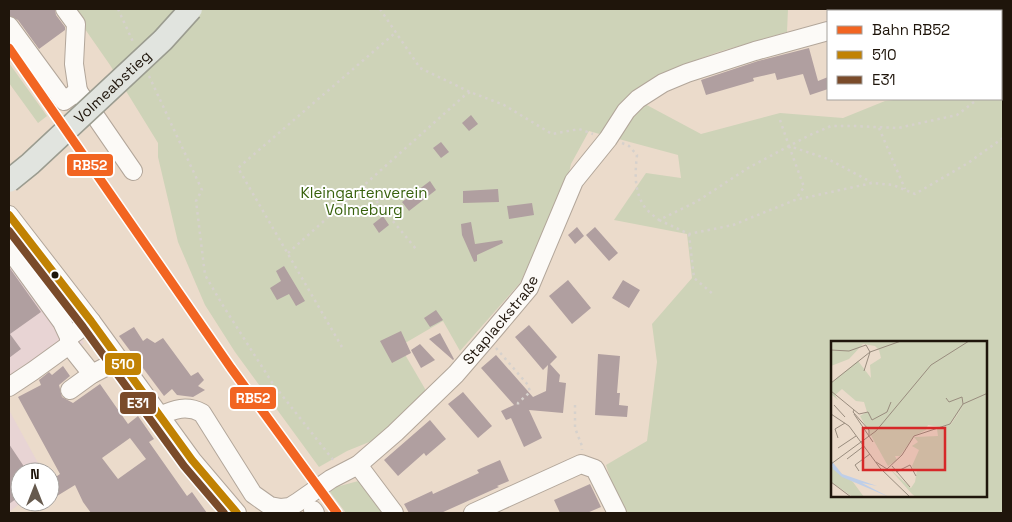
<svg xmlns="http://www.w3.org/2000/svg" width="1012" height="522" font-family="'Space Grotesk',sans-serif">
  <rect width="100%" height="100%" fill="#ebdbcb"/>
  <!-- industrial -->
  <path fill="#e8d4d4" d="M 9,240 L 84,343 L 9,397 Z
    M 9,410 L 43,472 L 20,472 L 20,502 L 22,502 L 9,512 Z"/>
  <!-- green -->
  <path fill="#ced3b8" fill-rule="evenodd" d="M 71,9 L 788,9 L 787,32 L 718,52 L 685,64 L 657,78 L 603,135 L 589,131 L 571,164 L 567,182 L 520,283 L 460,351 L 443,321 L 400,346 L 428,394 L 389,434 L 347,451 L 319,467 L 235,352 L 205,305 L 178,242 L 158,157 L 158,143 L 110,65 Z
    M 949,9 L 1003,9 L 1003,513 L 622,513 L 606,465 L 647,441 L 657,362 L 652,324 L 692,278 L 687,234 L 614,220 L 646,173 L 681,178 L 678,155 L 615,138 L 643,103 L 701,134 L 780,113 L 843,118 L 885,101 L 902,99 L 1001,99 L 1001,11 L 938,11 ZM 832,342 L 986,342 L 986,496 L 832,496 Z
    M 9,63 L 47,116 L 38,123 L 9,83 Z
    M 362,480 L 387,513 L 346,513 L 330,492 L 336,487 Z"/>
  <!-- building -->
  <path fill="#b09fa0" fill-rule="evenodd" d="M 9,9 L 55,9 L 56,15 L 65,27 L 65,30 L 39,49 L 18,20 L 9,16 Z
    M 809,48 L 818,81 L 828,77 L 828,89 L 810,95 L 803,74 L 777,80 L 775,73 L 753,78 L 754,81 L 706,95 L 701,80 L 758,61 Z
    M 471,115 L 478,124 L 469,131 L 462,123 Z
    M 441,142 L 449,152 L 441,158 L 433,148 Z
    M 430,181 L 436,190 L 409,211 L 402,202 Z
    M 498,189 L 499,202 L 463,203 L 463,191 Z
    M 532,203 L 534,215 L 509,219 L 507,206 Z
    M 383,216 L 389,225 L 379,233 L 373,224 Z
    M 471,222 L 475,244 L 502,240 L 503,243 L 477,255 L 477,261 L 474,262 L 462,235 L 461,224 Z
    M 577,227 L 584,236 L 575,244 L 568,235 Z
    M 595,227 L 618,253 L 609,261 L 586,235 Z
    M 284,266 L 305,301 L 296,306 L 289,294 L 277,300 L 270,288 L 281,281 L 276,271 Z
    M 9,267 L 41,312 L 10,334 L 21,349 L 9,358 Z
    M 568,280 L 591,308 L 572,324 L 549,296 Z
    M 623,280 L 640,290 L 629,308 L 612,298 Z
    M 436,310 L 443,320 L 430,327 L 424,318 Z
    M 529,325 L 557,357 L 550,364 L 560,375 L 559,382 L 566,383 L 563,413 L 529,410 L 542,438 L 524,447 L 511,418 L 506,420 L 501,411 L 514,405 L 481,368 L 496,355 L 533,397 L 546,391 L 548,365 L 543,370 L 515,337 Z
    M 134,327 L 143,341 L 147,338 L 155,343 L 163,338 L 191,376 L 198,372 L 204,380 L 198,386 L 205,390 L 193,397 L 177,395 L 172,389 L 164,396 L 119,336 Z
    M 401,331 L 411,353 L 392,363 L 380,341 Z
    M 440,333 L 454,359 L 453,360 L 429,339 Z
    M 420,344 L 435,360 L 421,368 L 411,350 Z
    M 598,354 L 620,356 L 617,393 L 620,393 L 619,405 L 628,406 L 627,417 L 595,415 Z
    M 63,366 L 70,376 L 59,385 L 62,397 L 73,403 L 100,384 L 128,424 L 138,416 L 154,439 L 149,442 L 187,496 L 192,492 L 207,513 L 91,513 L 83,502 L 75,485 L 57,496 L 50,484 L 50,481 L 60,474 L 18,397 L 41,385 L 39,380 L 49,372 L 52,375 ZM 130,438 L 146,459 L 118,479 L 102,458 Z
    M 463,392 L 492,426 L 478,438 L 448,404 Z
    M 430,420 L 446,439 L 426,456 L 424,453 L 398,476 L 384,460 Z
    M 9,444 L 27,471 L 20,472 L 20,476 L 15,479 L 20,486 L 20,496 L 9,504 Z
    M 500,460 L 509,481 L 497,486 L 499,487 L 441,513 L 409,513 L 404,504 L 432,491 L 433,494 L 479,473 L 477,470 Z
    M 590,484 L 601,507 L 587,513 L 560,513 L 554,500 Z"/>
  <g fill="none" stroke-linecap="round" stroke-linejoin="round">
    <!-- minor casing -->
    <g stroke="#b2a69a" stroke-width="20">
      <g id="minor">
        <path d="M 65,9 L 76,24 L 74,64 L 78,91"/>
        <path d="M 909,11 L 920,9"/>
        <path d="M 9,26 L 64,101 L 78,91 L 133,171"/>
        <path d="M 9,215 L 91,321 L 192,460 L 237,513"/>
        <path d="M 9,249 L 62,322 L 69,337"/>
        <path d="M 69,345 L 92,374"/>
        <path d="M 9,387 L 33,371 L 69,345 L 69,337 L 91,321"/>
        <path d="M 70,390 L 92,374 L 119,360"/>
        <path id="s1" d="M 160,416 C 174,409 187,405 202,413 L 253,494 L 270,506 L 281,508 L 290,507 L 298,502 L 331,479 L 358,465 L 395,433 L 456,374 L 487,338 L 529,288 L 574,181 L 608,139 L 626,111 L 638,99 L 663,83 L 687,73 L 755,51 L 828,31"/>
        <path d="M 358,465 L 394,513"/>
        <path d="M 313,510 L 315,513"/>
        <path d="M 473,513 L 581,464 L 595,469 L 617,513"/>
      </g>
    </g>
    <!-- path -->
    <path stroke="#d6d1cc" stroke-width="2.5" stroke-dasharray="2.5 4" stroke-linecap="butt" d="M 118,9 L 134,44
      M 380,9 L 420,68 L 470,92 L 504,105 L 552,134 L 579,129 L 593,134
      M 149,76 L 202,190 L 196,201 L 205,275 L 222,304 L 273,384 L 334,461
      M 1001,82 L 1003,80
      M 780,120 L 789,146 L 828,159 L 871,182
      M 879,128 L 905,189
      M 622,143 L 629,146 L 637,155 C 635,173 634,190 644,206 C 647,211 654,216 659,220 L 696,202 L 748,168 L 789,146 L 810,135 L 831,126 L 854,126 L 898,128 L 957,115 L 978,99
      M 789,146 L 804,187 L 796,199
      M 364,186 L 416,249
      M 659,220 L 689,234 L 733,225 L 795,200 L 872,183 L 893,185 L 915,194 L 968,163 L 1003,138
      M 689,234 L 694,278 L 713,294
      M 288,253 L 464,96 L 470,92
      M 342,347 L 238,168 L 395,33
      M 496,348 L 528,385 L 530,392 L 518,403 L 518,406
      M 575,405 L 575,428 L 582,446 L 582,450"/>
    <!-- minor -->
    <use href="#minor" stroke="#fcfaf7" stroke-width="18"/>
    <!-- major-bridge casing -->
    <g stroke="#9b9c90" stroke-width="25" stroke-linecap="butt">
      <g id="major-bridge">
        <path id="s2" d="M 9,181 L 30,164 L 163,40 L 191,9"/>
      </g>
    </g>
    <!-- major-bridge -->
    <use href="#major-bridge" stroke="#e1e4df" stroke-width="22"/>
    <!-- bus-1 casing -->
    <g stroke="#fff" stroke-width="11">
      <path id="bus-1" d="M 9,215 L 91,321 L 192,460 L 237,513"/>
    </g>
    <!-- bus-2 casing -->
    <g stroke="#fff" stroke-width="11">
      <path id="bus-2" d="M 9,231 L 83,327 L 184,466 L 224,513"/>
    </g>
    <!-- bus-1 -->
    <use href="#bus-1" stroke="#c18203" stroke-width="8"/>
    <!-- bus-2 -->
    <use href="#bus-2" stroke="#7a4b2a" stroke-width="8"/>
    <!-- rail-1 casing -->
    <g stroke="#fff" stroke-width="12">
      <path id="rail-1" d="M 9,48 L 231,368 L 337,513"/>
    </g>
    <!-- rail-1 -->
    <use href="#rail-1" stroke="#f26522" stroke-width="9"/>
  </g>
  <!-- markers -->
  <circle fill="#1f150b" stroke="#fff" stroke-width="2" cx="55" cy="275" r="4.5"/>
  <g text-anchor="middle" stroke-width="4" stroke-linejoin="round" paint-order="stroke">
    <!-- street labels -->
    <g font-size="15" fill="#1f150b" stroke="#fff">
      <text dy="5" stroke="none"><textPath href="#s2" startOffset="140">Volmeabstieg</textPath></text>
      <text dy="5" stroke="none"><textPath href="#s1" startOffset="465">Staplackstraße</textPath></text>
    </g>
    <!-- park labels -->
    <g font-size="15" fill="#37600c" stroke="#fff">
      <text x="364" y="198">Kleingartenverein<tspan x="364" dy="17">Volmeburg</tspan></text>
    </g>
  </g>
  <!-- overview -->
  <g transform="translate(831 341)">
    <rect width="156" height="156" fill="#ebdbcb"/>
    <path d="M 0,0 L 156,0 L 156,156 L 85,156 L 81,153 L 58,127 L 80,147 L 84,141 L 86,129 L 83,130 L 81,125 L 88,109 L 81,105 L 87,101 L 83,96 L 107,95 L 106,88 L 120,83 L 133,64 L 119,83 L 109,86 L 97,84 L 95,89 L 83,95 L 69,115 L 64,115 L 66,119 L 57,125 L 29,75 L 36,71 L 33,61 L 25,60 L 11,48 L 4,54 L 7,59 L 0,53 L 0,42 L 27,20 L 40,37 L 39,24 L 50,17 L 48,9 L 44,5 L 32,3 L 18,18 L 0,25 ZM 0,125 L 22,141 L 33,156 L 22,156 L 0,141 Z" fill="#ced3b8"/>
    <path d="M 0,119 L 11,133 L 46,145 L 31,142 L 58,156 L 11,136 L 2,128 Z" fill="#becee8"/>
    <path fill="none" stroke="#998c7e" stroke-width="1" d="M 0,9 L 18,10 L 35,4 L 39,11M 33,30 L 39,11M 0,42 L 39,11 L 70,0M 0,50 L 28,73 L 37,71 L 41,79 L 56,71 L 60,61M 115,57 L 118,61 L 131,56 L 132,63M 3,64 L 14,76M 23,69 L 22,71 L 38,89 L 38,94M 0,73 L 18,85 L 49,127 L 79,156M 23,73 L 42,101M 7,97 L 4,88 L 14,82M 7,107 L 25,95M 16,118 L 33,105M 45,121 L 56,128 L 71,114 L 83,95 L 119,83 L 132,63 L 157,52M 0,123 L 45,90 L 100,24 L 138,0M 61,125 L 79,146M 28,130 L 24,124 L 39,113M 65,131 L 79,124 L 85,135M 0,141 L 20,156"/>
    <path fill="#d62828" fill-opacity="0.15" stroke="#d62828" stroke-width="2.5" d="M 32,87 L 114,87 L 114,129 L 32,129 Z"/>
    <rect width="156" height="156" fill="none" stroke="#1f150b" stroke-width="2.5"/>
  </g>
  <g stroke="#fff" stroke-width="2">
    <rect x="66" y="153" width="48" height="24" rx="5" fill="#f26522"/>
    <rect x="104" y="352" width="38" height="24" rx="5" fill="#c18203"/>
    <rect x="229" y="386" width="48" height="24" rx="5" fill="#f26522"/>
    <rect x="119" y="391" width="38" height="24" rx="5" fill="#7a4b2a"/>
  </g>
  <g font-size="14" text-anchor="middle" font-weight="bold" fill="#fff">
    <text x="90" y="170">RB52</text>
    <text x="123" y="369">510</text>
    <text x="253" y="403">RB52</text>
    <text x="138" y="408">E31</text>
  </g>
  <!-- border -->
  <rect width="1012" height="522" fill="none" stroke="#1f150b" stroke-width="20"/>
  <!-- legend -->
  <rect x="827" y="10" width="175" height="90" fill="#ffffff" stroke="#a5a19d"/>
  <rect x="837" y="26" width="25" height="8" fill="#f26522" stroke="#a5a19d"/>
  <text x="872" y="35" font-size="15" fill="#1f150b">Bahn RB52</text>
  <rect x="837" y="51" width="25" height="8" fill="#c18203" stroke="#a5a19d"/>
  <text x="872" y="60" font-size="15" fill="#1f150b">510</text>
  <rect x="837" y="76" width="25" height="8" fill="#7a4b2a" stroke="#a5a19d"/>
  <text x="872" y="85" font-size="15" fill="#1f150b">E31</text>
  <!-- north arrow -->
  <g transform="translate(35 487)"><circle r="24" fill="#ffffff" stroke="#a5a19d"/>
  <path d="M0-4L9 19L0 12L-9 19Z" fill="#665a4e"/>
  <text y="-8" font-size="14" font-weight="bold" text-anchor="middle" fill="#1f150b">N</text>
  </g>
</svg>
